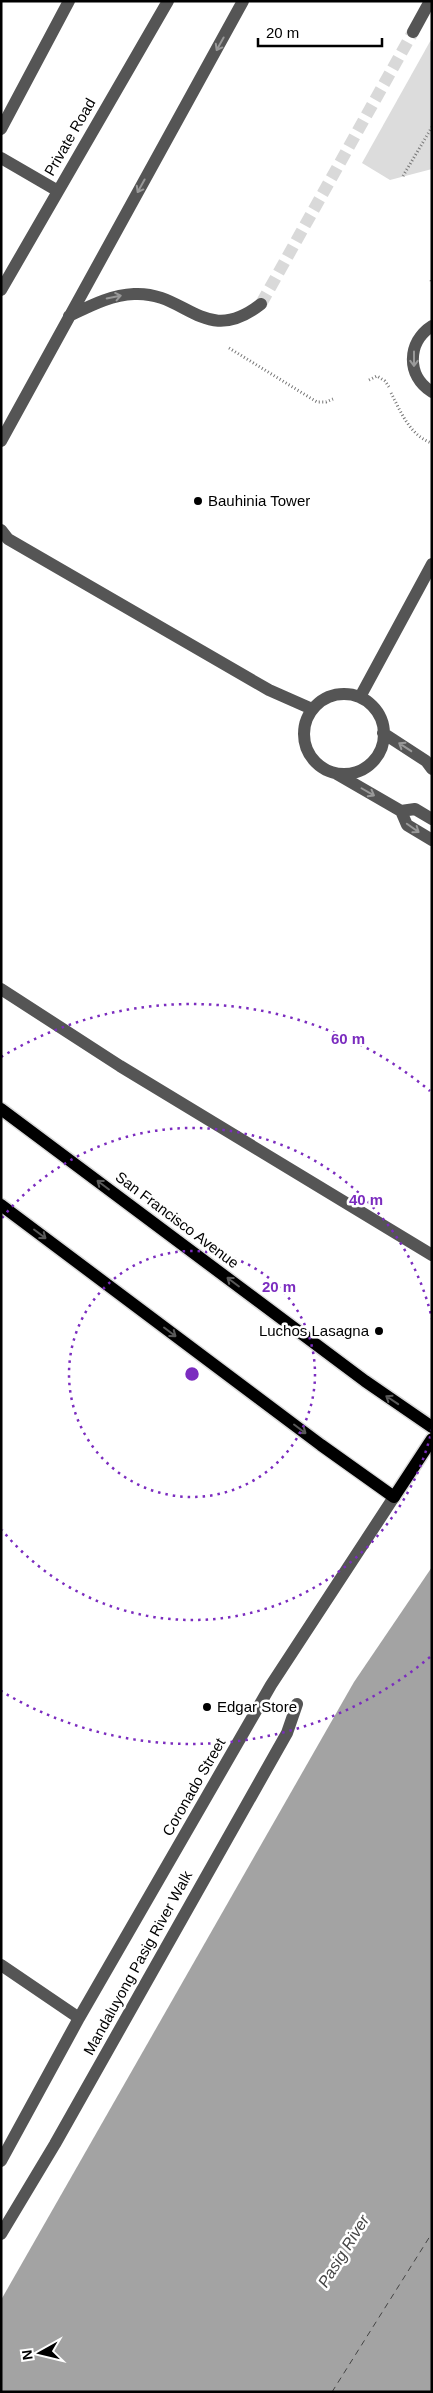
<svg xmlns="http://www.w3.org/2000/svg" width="433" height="2393" font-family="Helvetica,sans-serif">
  <rect width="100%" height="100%" fill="#fff"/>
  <!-- green -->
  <path fill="#dcdcdc" d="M 432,38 L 432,169 L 390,180 L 362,163 Z"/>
  <!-- water -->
  <path fill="#a3a3a3" d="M 432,1567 L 432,2392 L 1,2392 L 1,2300 L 354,1682 Z"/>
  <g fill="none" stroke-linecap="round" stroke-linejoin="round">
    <!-- ferry -->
    <path stroke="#444" stroke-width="1" stroke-dasharray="6 5" stroke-linecap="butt" d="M 332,2392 L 432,2233"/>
    <!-- minor-tunnel -->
    <path stroke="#d9d9d9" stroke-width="12" stroke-dasharray="12 6" stroke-linecap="butt" d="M 261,304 L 413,32"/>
    <!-- major casing -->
    <g stroke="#dbdbdb" stroke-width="15">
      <path id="major" d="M 1,1109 L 365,1381 L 432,1427
        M 1,1205 L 321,1445 L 394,1497 L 432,1439"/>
    </g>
    <!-- path -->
    <path stroke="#777" stroke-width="3" stroke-dasharray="1 2.5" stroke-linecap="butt" d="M 403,176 L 432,127
      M 431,280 L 432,283
      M 229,348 L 317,402 L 326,402 L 333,399
      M 369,380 L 377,376 L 385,381 L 389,387
      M 391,393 C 401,412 410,436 432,443"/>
    <!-- minor -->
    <path stroke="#555" stroke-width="12" d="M 413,32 L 430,1
      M 1,129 L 69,1
      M 1,158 L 58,191
      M 1,290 L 168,1
      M 69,316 C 90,306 110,295 134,294 C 186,291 205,348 261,304
      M 432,326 C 407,342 406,376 432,392
      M 1,441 L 243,1
      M 1,530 L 8,539 L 269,690 L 312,709
      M304 734a40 40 0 1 1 80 0a40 40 0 1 1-80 0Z
      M 360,697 L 432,564
      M 383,733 L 426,761 L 432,769
      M 337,774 L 401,811 L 415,809 L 432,819
      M 401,811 L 407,825 L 432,840
      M 1,989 L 120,1066 L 432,1255
      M 1,1965 L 79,2018
      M 1,2161 L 79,2018 L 271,1685 L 394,1497
      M 1,2234 L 55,2144 L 287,1733 L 297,1704"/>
    <!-- major -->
    <use href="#major" stroke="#000" stroke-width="12"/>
  </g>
  <!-- one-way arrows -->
  <defs><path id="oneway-shaft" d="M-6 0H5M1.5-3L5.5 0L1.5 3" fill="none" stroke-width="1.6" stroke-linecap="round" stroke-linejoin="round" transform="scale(1.25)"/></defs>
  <g stroke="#999">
    <use href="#oneway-shaft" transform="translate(220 44) rotate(119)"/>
    <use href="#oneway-shaft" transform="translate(141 186) rotate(119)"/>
    <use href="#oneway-shaft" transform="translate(114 297) rotate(-11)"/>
    <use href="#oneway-shaft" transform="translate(414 359) rotate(90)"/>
    <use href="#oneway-shaft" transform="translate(405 747) rotate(-147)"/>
    <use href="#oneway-shaft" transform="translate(368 792) rotate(30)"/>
    <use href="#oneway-shaft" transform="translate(413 828) rotate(35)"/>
  </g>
  <g stroke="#595959">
    <use href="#oneway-shaft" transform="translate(103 1185) rotate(-143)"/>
    <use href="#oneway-shaft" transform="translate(40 1234) rotate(37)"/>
    <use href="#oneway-shaft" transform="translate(233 1282) rotate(-143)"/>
    <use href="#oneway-shaft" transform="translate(170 1332) rotate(37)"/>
    <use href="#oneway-shaft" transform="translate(392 1400) rotate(-146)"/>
    <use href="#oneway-shaft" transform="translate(300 1429) rotate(37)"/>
  </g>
  <!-- distance rings -->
  <g fill="none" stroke="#7b2cbf" stroke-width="2.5" stroke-dasharray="2.5 5">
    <circle cx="192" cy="1374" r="123"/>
    <path d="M432 1429A246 246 0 0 1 2 1530M2 1218A246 246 0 0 1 432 1319"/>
    <path d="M430 1657A370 370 0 0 1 1 1691M1 1057A370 370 0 0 1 430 1091"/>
  </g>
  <!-- markers -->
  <g fill="#000" stroke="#fff" stroke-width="2">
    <circle cx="198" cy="501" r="5"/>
    <circle cx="379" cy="1331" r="5"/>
    <circle cx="207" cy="1707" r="5"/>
  </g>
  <g text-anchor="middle" stroke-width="5" stroke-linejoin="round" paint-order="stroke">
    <!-- street labels -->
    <g font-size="15" fill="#000" stroke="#fff">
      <text transform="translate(70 137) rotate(-60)" y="5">Private Road</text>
      <text transform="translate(177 1220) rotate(37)" y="5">San Francisco Avenue</text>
      <text transform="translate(194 1787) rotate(-60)" y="5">Coronado Street</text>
      <text transform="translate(138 1963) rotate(-61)" y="5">Mandaluyong Pasig River Walk</text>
    </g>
    <!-- poi labels -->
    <g font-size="15" fill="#000" stroke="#fff" text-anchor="start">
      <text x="208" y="506">Bauhinia Tower</text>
      <text x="369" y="1336" text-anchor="end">Luchos Lasagna</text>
      <text x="217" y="1712">Edgar Store</text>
    </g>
    <!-- water labels -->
    <g font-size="16" font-style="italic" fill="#444" stroke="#fff">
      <text transform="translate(343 2251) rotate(-58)" y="6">Pasig River</text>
    </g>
  </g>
  <circle cx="192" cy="1374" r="8" fill="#7b2cbf" stroke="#fff" stroke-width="2.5"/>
  <g font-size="15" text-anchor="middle" font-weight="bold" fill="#7b2cbf" stroke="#fff" stroke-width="5" stroke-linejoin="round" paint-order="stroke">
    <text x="348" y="1044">60 m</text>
    <text x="366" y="1205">40 m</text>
    <text x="279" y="1292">20 m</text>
  </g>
  <!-- border -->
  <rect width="433" height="2393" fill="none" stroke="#000000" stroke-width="5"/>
  <!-- north arrow -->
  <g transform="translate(40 2353) rotate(262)" stroke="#ffffff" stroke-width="4" paint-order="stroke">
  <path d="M0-4L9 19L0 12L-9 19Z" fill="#000000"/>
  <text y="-8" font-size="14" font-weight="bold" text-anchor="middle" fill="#000000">N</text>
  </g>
  <!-- scale -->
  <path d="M258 38v8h124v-8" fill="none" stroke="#000000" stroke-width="2.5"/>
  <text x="266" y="38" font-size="15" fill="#000000" stroke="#ffffff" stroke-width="4" paint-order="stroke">20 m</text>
</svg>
